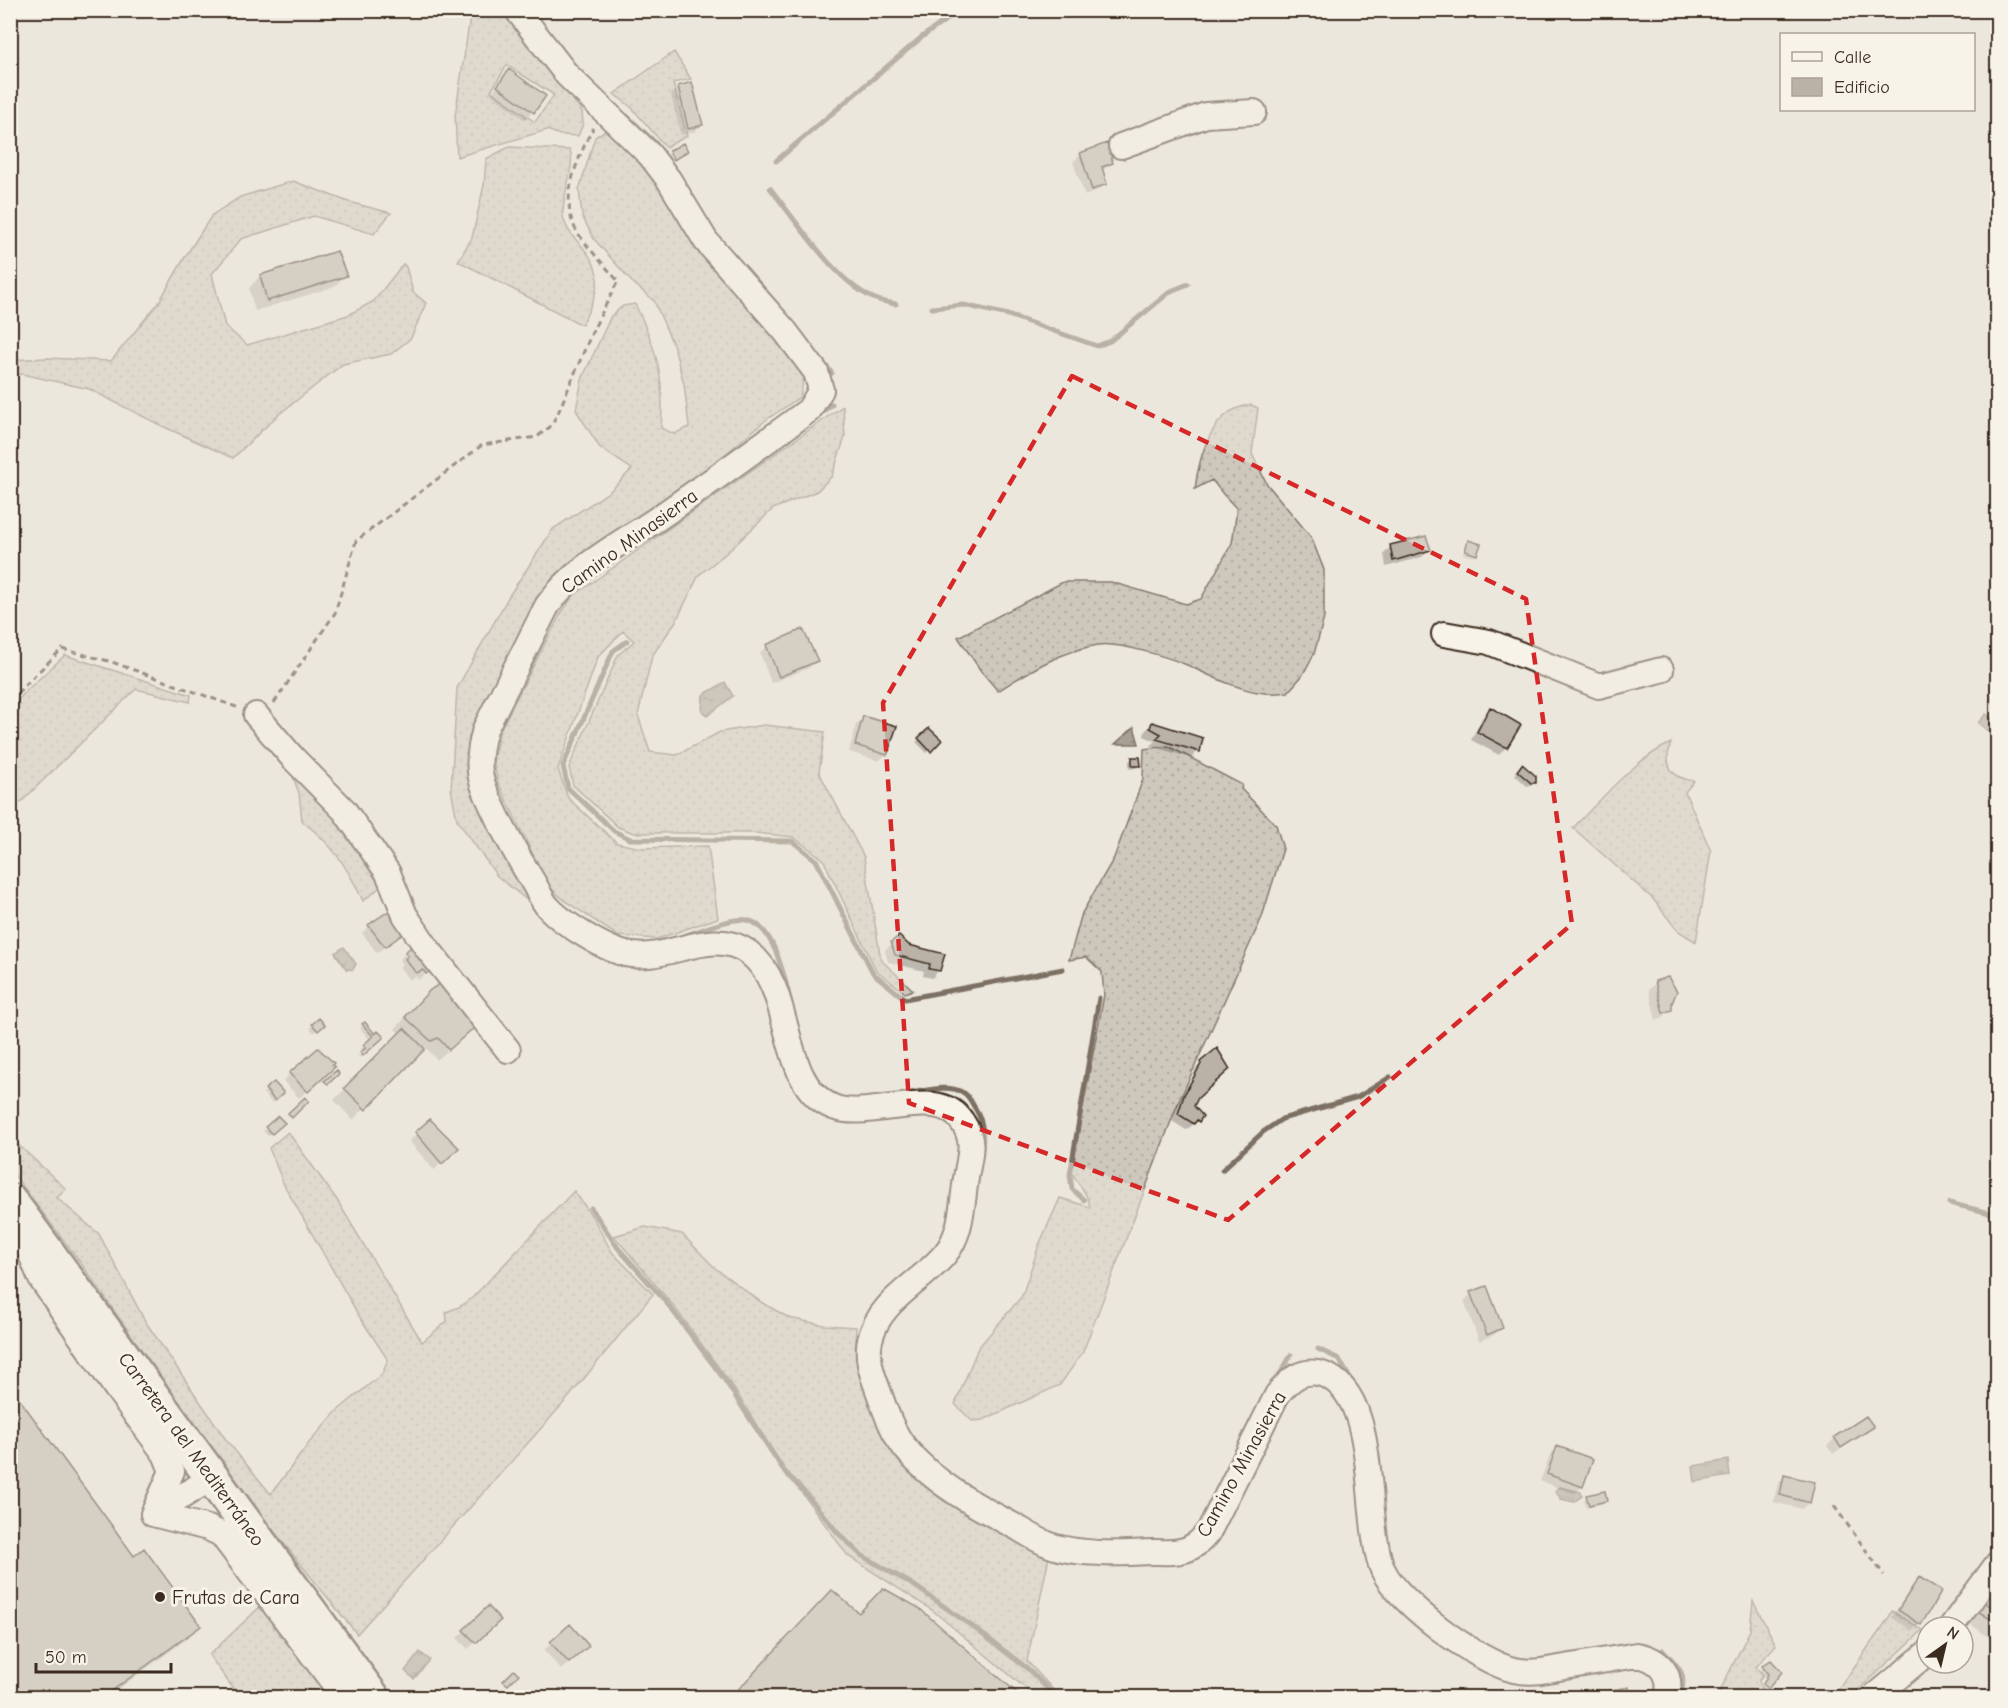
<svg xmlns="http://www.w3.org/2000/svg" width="2008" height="1708" font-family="'Comic Neue',sans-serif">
  <defs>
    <pattern id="grass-dots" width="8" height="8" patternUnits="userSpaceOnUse" patternTransform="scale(1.5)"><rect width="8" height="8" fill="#cec8bc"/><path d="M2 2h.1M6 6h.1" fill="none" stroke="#b2aca1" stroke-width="1.8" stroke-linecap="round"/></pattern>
    <pattern id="water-ripples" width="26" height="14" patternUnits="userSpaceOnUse" patternTransform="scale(1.5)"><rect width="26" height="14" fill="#a89f93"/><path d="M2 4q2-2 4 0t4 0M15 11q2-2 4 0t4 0" fill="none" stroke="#8a8277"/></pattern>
  </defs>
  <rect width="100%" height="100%" fill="#ece7dc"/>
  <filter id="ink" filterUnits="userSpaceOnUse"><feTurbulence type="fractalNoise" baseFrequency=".0167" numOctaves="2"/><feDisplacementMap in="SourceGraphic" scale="12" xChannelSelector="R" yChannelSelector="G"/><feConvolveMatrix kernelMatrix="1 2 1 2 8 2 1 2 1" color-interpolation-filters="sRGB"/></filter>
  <g filter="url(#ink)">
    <!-- grass -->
    <path fill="url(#grass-dots)" stroke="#84796d" stroke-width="1.5" fill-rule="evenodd" d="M 471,11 L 507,11 L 527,44 L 543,63 L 561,79 L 565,90 L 582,111 L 583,124 L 578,136 L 560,135 L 547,130 L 457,157 L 455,116 ZM 507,65 L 554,95 L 535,122 L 491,91 Z
      M 674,52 L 691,79 L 673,83 L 687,136 L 666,147 L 631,107 L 614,94 Z
      M 609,128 L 657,184 L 703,248 L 805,372 L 800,397 L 766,420 L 722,457 L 645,516 L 557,574 L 535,610 L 469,737 L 472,785 L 520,879 L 528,901 L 497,876 L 457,820 L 451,789 L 457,688 L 509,596 L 553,529 L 609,492 L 632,469 L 600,448 L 576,410 L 582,379 L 611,316 L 623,306 L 635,304 C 657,348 665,379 661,428 L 674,434 L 689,427 L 684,384 L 674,347 L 654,301 L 632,282 L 594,239 L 582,216 L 579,190 L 595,137 Z
      M 509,147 L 570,150 C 576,165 562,195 563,214 C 563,223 571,235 578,242 C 608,273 598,290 582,325 L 458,261 L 472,238 L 484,185 L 486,159 Z
      M 293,181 L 349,202 L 391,213 L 374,234 L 314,216 L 241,239 L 212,274 L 225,326 L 247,345 L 348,315 L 374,301 L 403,264 L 406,267 L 413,292 L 426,303 L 411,338 L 391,354 L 343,364 L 278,415 L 233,458 L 160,425 L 89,389 L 22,374 L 11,375 L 11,360 L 47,358 L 111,361 L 159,302 L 185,257 L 212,215 L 240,197 Z
      M 1251,405 L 1258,408 L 1252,454 L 1267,484 L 1311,537 L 1324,570 L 1324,618 L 1314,654 L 1302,676 L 1288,692 C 1281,693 1273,694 1265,693 C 1240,691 1211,676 1187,665 C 1168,657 1118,642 1098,645 C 1061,651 1029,671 998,691 L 981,671 L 958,637 L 1063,582 L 1111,582 L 1186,604 L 1201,599 L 1232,543 L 1237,509 L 1223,494 L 1212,480 L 1195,489 C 1199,456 1212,408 1251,405 Z
      M 843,406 L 845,437 L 832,476 L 817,491 L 773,509 L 730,550 L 699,575 L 676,621 L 652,656 L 638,715 L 650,752 L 677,755 L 720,732 L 764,725 L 825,732 L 819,772 L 864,857 L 881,960 L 913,990 L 905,993 L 876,970 L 823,859 L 793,837 L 755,833 L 634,833 L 618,827 L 573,785 L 569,767 L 618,655 L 634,641 L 623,631 L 598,657 L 558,769 L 568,798 L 617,843 L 641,848 L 708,846 L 718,918 L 657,939 L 618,936 L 568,903 L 549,887 L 498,783 L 493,760 L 500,730 L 560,615 L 573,596 Z
      M 65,655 L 191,695 L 190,702 L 136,689 L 11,812 L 11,708 L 27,690 Z
      M 1671,743 C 1663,766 1671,778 1694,781 L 1685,792 L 1711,851 L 1696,942 L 1677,930 L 1653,899 L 1573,828 C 1603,798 1632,761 1671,743 Z
      M 1168,746 L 1242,785 L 1241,789 L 1276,825 L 1283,849 L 1262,917 L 1176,1108 L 1083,1352 L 1060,1385 L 983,1420 L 972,1421 L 955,1404 L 978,1348 L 1022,1296 L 1039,1245 L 1060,1198 L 1090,1207 C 1087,1191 1078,1185 1071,1171 L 1104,995 L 1102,972 L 1086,957 L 1069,960 L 1082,913 L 1114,858 L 1143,779 L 1144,749 Z
      M 289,766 L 318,789 L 384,884 L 363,901 C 347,866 333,845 302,821 L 299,793 Z
      M 288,1132 L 337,1200 L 422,1342 L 447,1321 L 446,1312 L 459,1307 L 473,1297 L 574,1191 L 592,1216 L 612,1252 L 653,1294 L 569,1397 L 357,1634 L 256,1509 L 204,1439 L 80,1262 L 11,1171 L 10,1137 L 66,1189 L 57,1198 L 99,1234 L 145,1321 L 227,1441 L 271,1494 L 309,1443 L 337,1411 L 382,1374 L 388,1360 L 359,1316 L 284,1185 L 269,1148 Z
      M 645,1227 L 682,1234 L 715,1268 L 761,1302 L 789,1318 L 824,1325 L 856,1327 L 856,1352 L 870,1400 L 880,1425 L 1049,1557 L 1027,1661 L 1060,1697 L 1036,1697 L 932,1610 L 848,1556 L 783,1467 L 733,1387 L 672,1304 L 614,1236 Z
      M 1753,1601 L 1776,1645 L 1756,1667 L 1763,1675 L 1759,1680 L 1763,1696 L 1762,1698 L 1717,1697 L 1750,1630 Z
      M 262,1605 L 328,1697 L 239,1697 L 209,1655 Z
      M 1892,1611 L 1923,1630 L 1851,1697 L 1833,1697 L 1888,1619 Z"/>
    <!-- water -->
    <path fill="url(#water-ripples)" stroke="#7c7064" stroke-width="1.5" d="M 725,682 L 733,696 L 707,716 L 702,711 L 703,695 Z
      M 1986,714 L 1997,723 L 1996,738 L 1978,723 Z
      M 1134,727 L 1139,744 L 1115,744 Z
      M 344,947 L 356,964 L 353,970 L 349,969 L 347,970 L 335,953 Z
      M 1728,1460 L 1730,1476 L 1695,1482 L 1693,1466 Z
      M 1560,1487 L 1581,1492 L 1582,1496 L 1574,1502 L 1561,1499 L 1555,1491 Z
      M 420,1652 L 430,1660 L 414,1679 L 405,1671 Z"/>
    <!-- shadow -->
    <path fill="#0003" d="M 509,71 L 544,97 L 525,120 L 491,94 Z
      M 678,87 L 701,124 L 694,132 L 681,135 L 671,95 Z
      M 670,152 L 683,154 L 670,162 L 667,156 Z
      M 1081,154 L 1112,163 L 1102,171 L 1106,183 L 1098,190 L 1085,196 L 1073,162 Z
      M 345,275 L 334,287 L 255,311 L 249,288 L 260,276 Z
      M 1391,546 L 1429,549 L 1422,557 L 1386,567 L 1384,554 Z
      M 1463,552 L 1475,556 L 1473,557 L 1463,554 Z
      M 767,646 L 816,661 L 809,668 L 771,683 L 760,653 Z
      M 1998,685 L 1998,707 L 1988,701 Z
      M 1490,709 L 1506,747 L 1499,755 L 1471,740 L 1483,716 Z
      M 863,718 L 886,754 L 879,761 L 849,752 L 856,725 Z
      M 1153,723 L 1198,751 L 1191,758 L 1151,746 L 1155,741 L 1144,736 L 1145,731 Z
      M 929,730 L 940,740 L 927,753 L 916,742 Z
      M 1132,758 L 1139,765 L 1136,768 L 1129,769 L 1129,761 Z
      M 1519,769 L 1534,782 L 1531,785 L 1527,786 L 1515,775 Z
      M 369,926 L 405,930 L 377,953 L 362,933 Z
      M 899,938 L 939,970 L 932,978 L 923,976 L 924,971 L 888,962 L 885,950 Z
      M 406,953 L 434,967 L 418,980 L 415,976 L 409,980 L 399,967 L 402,964 L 399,960 Z
      M 1656,982 L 1670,1003 L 1671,1010 L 1663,1017 L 1656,1020 L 1649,990 Z
      M 419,1003 L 476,1026 L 437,1060 L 426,1048 L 421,1051 L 353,1120 L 334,1100 L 400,1034 L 395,1029 Z
      M 319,1020 L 323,1025 L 314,1033 L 310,1028 Z
      M 365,1024 L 375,1036 L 381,1037 L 359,1058 L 358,1056 L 363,1052 L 361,1049 L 370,1040 L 360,1028 Z
      M 1201,1063 L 1196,1098 L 1192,1106 L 1198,1121 L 1186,1130 L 1172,1121 L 1177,1104 L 1195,1072 L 1194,1070 Z
      M 290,1074 L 326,1074 L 299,1098 L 283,1081 Z
      M 274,1084 L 282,1093 L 272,1103 L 263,1093 Z
      M 278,1118 L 283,1123 L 268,1136 L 263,1131 Z
      M 430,1121 L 457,1148 L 434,1170 L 409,1141 Z
      M 1471,1294 L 1501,1328 L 1494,1335 L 1479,1341 L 1464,1301 Z
      M 1866,1418 L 1872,1427 L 1864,1434 L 1833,1454 L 1827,1446 L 1835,1438 Z
      M 1557,1448 L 1591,1460 L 1582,1487 L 1574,1494 L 1540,1481 L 1550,1455 Z
      M 1785,1476 L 1809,1502 L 1802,1509 L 1773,1502 L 1778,1484 Z
      M 1587,1496 L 1605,1501 L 1602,1504 L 1586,1507 L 1584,1500 Z
      M 134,1558 L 199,1626 L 184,1641 L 106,1698 L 10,1698 Z
      M 1919,1579 L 1920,1624 L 1912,1631 L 1892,1617 L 1912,1586 Z
      M 1998,1593 L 1998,1640 L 1995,1642 L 1966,1621 L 1983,1602 L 1988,1606 Z
      M 488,1608 L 499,1620 L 468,1649 L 457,1638 Z
      M 570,1626 L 580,1653 L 561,1670 L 544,1650 Z
      M 1763,1668 L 1780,1672 L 1764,1691 L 1761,1688 L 1766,1678 L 1760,1671 Z"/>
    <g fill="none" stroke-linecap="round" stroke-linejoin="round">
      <!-- stream -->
      <path stroke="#7c7064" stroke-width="5" d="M 627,116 L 657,144 L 662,152
        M 776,161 L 922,37 L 960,10
        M 770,188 C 797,222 838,286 878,300 C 884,302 891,303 896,304
        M 932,308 L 964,305 L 1008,315 L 1097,346 L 1110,341 L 1171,291 L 1188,284
        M 823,362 L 832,373
        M 804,428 L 832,404
        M 627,641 L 613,651 L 563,766 L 568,788 L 614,831 L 630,839 L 792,841 L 816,860 L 873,973 L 905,999 L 1063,969
        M 683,936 C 699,931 731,917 747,920 C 775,926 785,980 791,1003
        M 907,1094 C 924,1091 948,1083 964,1093 C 968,1095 972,1103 975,1108 C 983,1121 984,1133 982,1149
        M 1222,1170 L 1263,1132 L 1282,1119 L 1358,1097 L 1390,1077
        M 1084,1200 L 1072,1189 L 1070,1175 L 1099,998
        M 1949,1203 L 1998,1215
        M 591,1208 L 618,1248 L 666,1302 L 724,1379 L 784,1471 L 807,1495 L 838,1533 L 861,1555 L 915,1586 L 973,1627 L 1028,1669 L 1057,1698
        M 1318,1349 L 1339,1359 L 1352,1382
        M 1276,1381 L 1291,1355
        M 1663,1650 C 1679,1667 1688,1673 1680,1698"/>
    </g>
    <!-- building -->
    <path fill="#bab2a7" stroke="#3b2a1e" stroke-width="1.5" d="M 509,69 L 546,96 L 534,113 L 497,86 Z
      M 692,82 L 703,125 L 688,129 L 678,86 Z
      M 683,143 L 688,151 L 674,160 L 669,151 Z
      M 1107,143 L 1113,163 L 1102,167 L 1107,184 L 1092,190 L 1080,153 Z
      M 337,251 L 347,276 L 267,301 L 260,275 Z
      M 1426,536 L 1431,550 L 1393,561 L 1390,545 Z
      M 1468,540 L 1481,544 L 1477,555 L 1465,551 Z
      M 803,629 L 818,661 L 779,677 L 766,645 Z
      M 1490,707 L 1521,725 L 1507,748 L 1477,732 Z
      M 863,716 L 897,726 L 887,755 L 855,745 Z
      M 1152,722 L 1203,738 L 1200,752 L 1156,739 L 1161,734 L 1150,728 Z
      M 929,728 L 942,740 L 931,752 L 918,738 Z
      M 1132,757 L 1140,757 L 1141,766 L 1132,766 Z
      M 1522,764 L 1536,776 L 1536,783 L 1531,783 L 1517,771 Z
      M 393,908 L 407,931 L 385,947 L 368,925 Z
      M 899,936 L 909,945 L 945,954 L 940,971 L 929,969 L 930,964 L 895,955 L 891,942 Z
      M 417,942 L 436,967 L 426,974 L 423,970 L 416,973 L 405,959 L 408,956 L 405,952 Z
      M 1668,977 L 1677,991 L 1672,1003 L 1672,1010 L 1663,1013 L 1655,981 Z
      M 444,981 L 478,1027 L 470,1031 L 449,1050 L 438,1038 L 431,1041 L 405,1017 L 430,990 Z
      M 319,1018 L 325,1025 L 318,1031 L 312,1024 Z
      M 365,1022 L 375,1034 L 378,1031 L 384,1037 L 363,1056 L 360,1052 L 366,1048 L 363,1045 L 373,1036 L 362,1024 Z
      M 404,1028 L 425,1049 L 366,1110 L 344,1088 Z
      M 318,1048 L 334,1063 L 332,1065 L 335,1067 L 308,1092 L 289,1073 Z
      M 1217,1048 L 1230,1069 L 1198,1098 L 1194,1106 L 1203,1116 L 1199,1122 L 1197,1120 L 1194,1124 L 1178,1114 L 1184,1095 L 1201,1064 L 1200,1062 Z
      M 337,1070 L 339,1074 L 328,1084 L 324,1081 Z
      M 274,1082 L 284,1093 L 275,1101 L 265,1089 Z
      M 305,1097 L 309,1101 L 292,1118 L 288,1113 Z
      M 278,1116 L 285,1123 L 272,1134 L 265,1127 Z
      M 430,1119 L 459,1148 L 442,1164 L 415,1132 Z
      M 1487,1286 L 1503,1328 L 1487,1335 L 1470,1292 Z
      M 10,1386 L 134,1556 L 144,1548 L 201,1626 L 102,1698 L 10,1698 Z
      M 1866,1416 L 1874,1427 L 1841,1448 L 1834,1437 Z
      M 1557,1446 L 1593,1459 L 1583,1487 L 1547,1474 Z
      M 1784,1475 L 1815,1482 L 1810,1503 L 1780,1495 Z
      M 1605,1491 L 1607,1501 L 1589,1505 L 1586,1495 Z
      M 1919,1577 L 1942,1591 L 1921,1625 L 1898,1610 Z
      M 883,1588 L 919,1608 L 1023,1698 L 730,1698 L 832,1590 L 859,1613 Z
      M 1998,1596 L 1998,1624 L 1976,1610 L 1983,1601 L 1990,1606 Z
      M 488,1606 L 501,1620 L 476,1643 L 463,1630 Z
      M 570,1624 L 589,1646 L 569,1663 L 550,1642 Z
      M 1771,1660 L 1782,1672 L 1768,1689 L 1763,1684 L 1768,1674 L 1762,1666 Z
      M 514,1670 L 519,1674 L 508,1685 L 503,1681 Z
      M 1629,1687 L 1631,1698 L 1607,1698 L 1605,1691 Z"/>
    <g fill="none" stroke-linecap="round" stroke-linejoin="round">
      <!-- minor casing -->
      <g stroke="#3b2a1e" stroke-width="28">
        <path id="minor" d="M 517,10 L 567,75 L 650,155 L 669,180 L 706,241 L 785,331 L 816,372 L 821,390 L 809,410 C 759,447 709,483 657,519 C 620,544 573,568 547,606 L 485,729 C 481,743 478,757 480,772 C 481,784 487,795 492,806 C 504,832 518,857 533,882 C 538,890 542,901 548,907 C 562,923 602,947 622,953 C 664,966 710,924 749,953 C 796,988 777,1084 833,1107 C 871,1122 939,1083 963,1123 C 976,1142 969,1157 966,1178 C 962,1204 962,1234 945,1254 C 920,1284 879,1300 870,1340 C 866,1358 872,1374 878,1390 C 885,1410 892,1432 906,1449 C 934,1484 978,1507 1018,1528 C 1028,1534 1039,1541 1050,1545 C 1065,1551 1084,1552 1100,1553 C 1117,1554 1134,1553 1151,1552 C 1160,1552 1171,1553 1180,1551 C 1193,1549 1201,1541 1209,1531 L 1277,1395 C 1289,1380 1302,1368 1322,1374 C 1382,1393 1362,1522 1383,1570 C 1398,1603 1478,1662 1514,1670 C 1523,1672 1532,1672 1541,1671 L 1637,1655 C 1660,1659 1673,1674 1667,1698
          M 1121,146 L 1206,115 L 1254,112
          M 1444,634 L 1489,642 L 1599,686 L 1661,670
          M 256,715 L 293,758 L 344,810 L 388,873 L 405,915 L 427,948 L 508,1050
          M 21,1230 L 41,1279 L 116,1388 L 165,1454 L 172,1471 L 153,1514
          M 153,1514 L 208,1528 L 221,1534 L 345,1698
          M 153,1514 L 212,1478
          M 1951,1627 L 1998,1563
          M 1873,1698 L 1927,1653"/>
      </g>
      <!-- highway casing -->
      <g stroke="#3b2a1e" stroke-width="38">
        <path id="highway" d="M 10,1201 L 373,1698"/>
      </g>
      <!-- path -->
      <path stroke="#3b2a1e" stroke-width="3" stroke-dasharray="6 4.5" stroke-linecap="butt" d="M 10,701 L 32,678 L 62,649 L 112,662 L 239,708
        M 274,703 L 335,613 L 356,541 L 482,445 L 537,437 L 550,427 L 558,413 L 593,330 L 618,281 C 607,268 580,240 574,226 C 560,195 579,156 593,128
        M 1834,1506 L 1884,1575"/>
      <!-- minor -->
      <use href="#minor" stroke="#f7f3e8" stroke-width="24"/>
      <!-- highway -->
      <use href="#highway" stroke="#f7f3e8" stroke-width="33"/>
    </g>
  </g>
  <!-- marked area -->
  <path d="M0 0H2008V1708H0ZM 1072,376 L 1526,599 L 1572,924 L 1228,1220 L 909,1103 L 883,703 Z" fill="#ece7dc" fill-opacity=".55" fill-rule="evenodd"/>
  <path fill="none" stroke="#d62828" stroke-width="4.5" stroke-dasharray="12 8" stroke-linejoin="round" d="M 1072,376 L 1526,599 L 1572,924 L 1228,1220 L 909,1103 L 883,703 Z"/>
  <!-- markers -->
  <circle fill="#3b2a1e" stroke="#f7f3e8" stroke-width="2" cx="160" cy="1597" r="6"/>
  <g text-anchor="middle" stroke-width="6" stroke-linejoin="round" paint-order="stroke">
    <!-- street labels -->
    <g font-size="20" fill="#3b2a1e" stroke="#f7f3e8">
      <text transform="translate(629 541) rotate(-36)" y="7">Camino Minasierra</text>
      <text transform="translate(192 1449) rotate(54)" y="7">Carretera del Mediterráneo</text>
      <text transform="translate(1241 1464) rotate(-61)" y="7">Camino Minasierra</text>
    </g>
    <!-- poi labels -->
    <g font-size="20" fill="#3b2a1e" stroke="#f7f3e8" text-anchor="start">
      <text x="172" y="1604">Frutas de Cara</text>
    </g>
  </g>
  <!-- margin -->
  <rect width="2008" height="1708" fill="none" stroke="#f7f3e8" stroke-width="36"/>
  <rect x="18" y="18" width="1972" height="1672" fill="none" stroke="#3b2a1e" stroke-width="2" filter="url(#ink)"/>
  <!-- legend -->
  <rect x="1780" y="33" width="195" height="78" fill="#f7f3e8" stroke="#aca397" stroke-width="1.5"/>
  <rect x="1792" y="52" width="30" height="9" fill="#f7f3e8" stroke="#aca397" stroke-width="1.5"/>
  <text x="1834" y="63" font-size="18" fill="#3b2a1e">Calle</text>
  <rect x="1792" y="78" width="30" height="18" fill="#bab2a7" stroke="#aca397" stroke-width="1.5"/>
  <text x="1834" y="93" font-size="18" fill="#3b2a1e">Edificio</text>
  <!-- north arrow -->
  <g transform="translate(1945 1645) rotate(34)"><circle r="28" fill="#f7f3e8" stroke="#aca397" stroke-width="1.5"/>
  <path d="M0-4.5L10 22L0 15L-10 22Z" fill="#3b2a1e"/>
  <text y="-9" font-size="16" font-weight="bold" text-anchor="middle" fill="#3b2a1e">N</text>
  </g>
  <!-- scale -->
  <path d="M36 1663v9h135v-9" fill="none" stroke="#3b2a1e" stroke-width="3"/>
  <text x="45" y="1663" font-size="18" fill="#3b2a1e" stroke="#f7f3e8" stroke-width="4.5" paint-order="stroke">50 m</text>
</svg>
